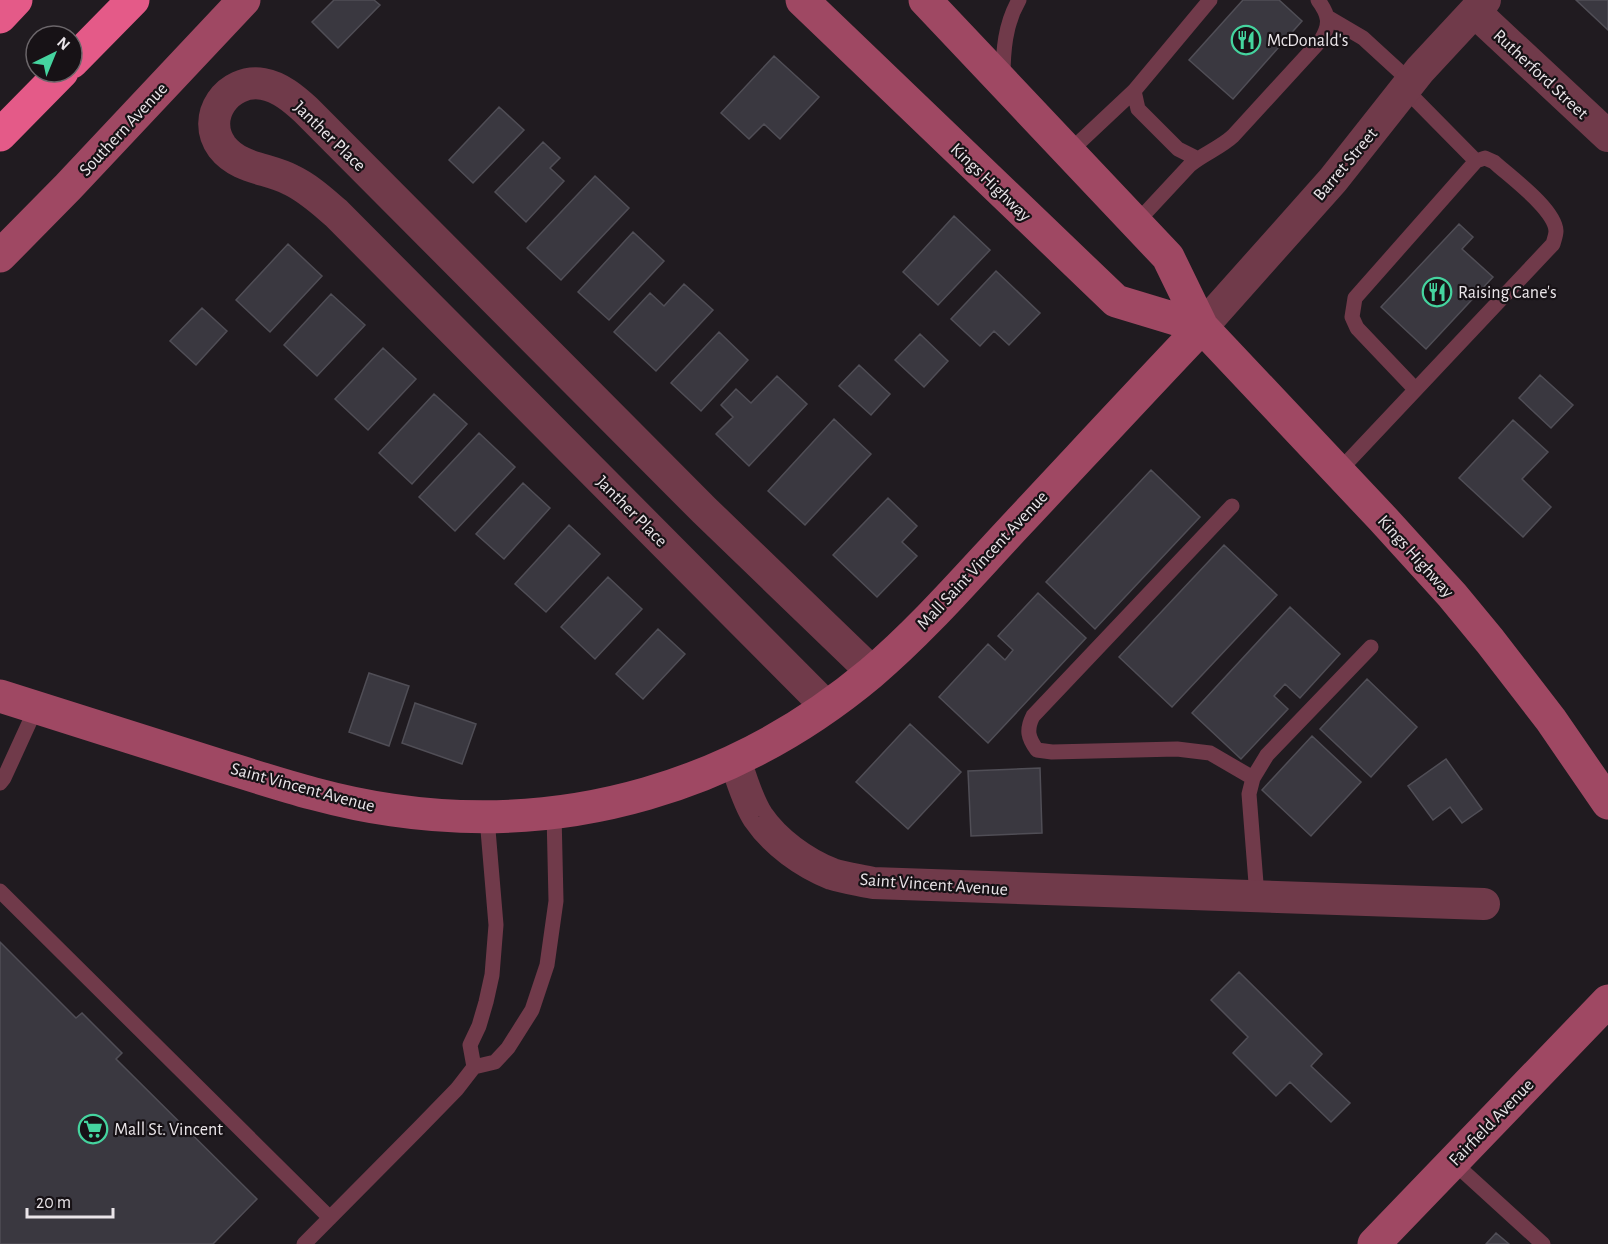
<svg xmlns="http://www.w3.org/2000/svg" width="1608" height="1244" font-family="'Alegreya Sans',sans-serif">
  <rect width="100%" height="100%" fill="#201b20"/>
  <!-- building -->
  <path fill="#3a3840" stroke="#504e56" stroke-width="1.5" d="M 334,0 L 374,0 L 380,5 L 338,48 L 312,22 Z
    M 1243,0 L 1279,0 L 1302,21 L 1233,99 L 1189,60 Z
    M 1576,0 L 1608,0 L 1608,30 Z
    M 774,56 L 819,97 L 780,139 L 764,124 L 749,139 L 721,113 Z
    M 499,107 L 524,130 L 473,183 L 449,160 Z
    M 543,142 L 560,158 L 550,168 L 564,181 L 526,222 L 495,192 Z
    M 595,176 L 629,208 L 561,280 L 527,248 Z
    M 954,216 L 990,250 L 938,305 L 903,272 Z
    M 1459,224 L 1473,237 L 1462,249 L 1493,277 L 1426,349 L 1381,307 Z
    M 633,232 L 664,261 L 609,320 L 578,292 Z
    M 288,244 L 322,276 L 270,332 L 236,300 Z
    M 996,271 L 1040,313 L 1009,345 L 994,331 L 980,346 L 951,319 Z
    M 684,284 L 713,310 L 656,371 L 614,332 L 650,293 L 664,306 Z
    M 331,294 L 365,325 L 317,376 L 284,345 Z
    M 202,308 L 227,331 L 196,365 L 170,341 Z
    M 719,332 L 748,360 L 701,411 L 671,383 Z
    M 920,334 L 948,361 L 924,387 L 895,360 Z
    M 383,348 L 416,379 L 368,430 L 335,399 Z
    M 859,365 L 890,394 L 871,415 L 839,386 Z
    M 1540,375 L 1573,405 L 1551,428 L 1519,398 Z
    M 777,376 L 807,404 L 749,466 L 716,434 L 733,417 L 721,405 L 736,389 L 751,403 Z
    M 434,394 L 467,424 L 412,484 L 379,453 Z
    M 834,419 L 871,454 L 805,525 L 768,491 Z
    M 1513,420 L 1548,452 L 1522,479 L 1551,507 L 1523,537 L 1459,478 Z
    M 479,433 L 515,467 L 455,531 L 419,497 Z
    M 1151,470 L 1200,517 L 1095,629 L 1046,582 Z
    M 523,483 L 550,508 L 504,559 L 476,534 Z
    M 888,498 L 917,526 L 902,542 L 917,556 L 877,597 L 833,555 Z
    M 569,525 L 600,554 L 546,612 L 515,584 Z
    M 1224,545 L 1277,595 L 1172,707 L 1119,657 Z
    M 608,577 L 642,609 L 595,659 L 561,627 Z
    M 1038,593 L 1086,638 L 988,743 L 939,697 L 988,644 L 1005,660 L 1013,650 L 998,636 Z
    M 1290,607 L 1340,654 L 1300,698 L 1285,684 L 1274,696 L 1288,709 L 1241,759 L 1192,713 Z
    M 658,629 L 685,654 L 643,699 L 616,674 Z
    M 369,673 L 409,686 L 389,746 L 349,732 Z
    M 1367,679 L 1417,727 L 1371,777 L 1320,729 Z
    M 415,703 L 476,724 L 462,764 L 402,743 Z
    M 910,724 L 961,772 L 908,829 L 856,782 Z
    M 1312,736 L 1361,782 L 1311,836 L 1262,790 Z
    M 1446,759 L 1482,809 L 1462,823 L 1450,807 L 1433,820 L 1408,786 Z
    M 1040,768 L 1042,833 L 971,836 L 968,771 Z
    M 0,942 L 76,1018 L 82,1013 L 122,1053 L 116,1059 L 257,1199 L 213,1244 L 0,1244 Z
    M 1239,972 L 1322,1054 L 1311,1066 L 1350,1103 L 1331,1122 L 1290,1082 L 1276,1096 L 1233,1053 L 1248,1037 L 1211,1000 Z
    M 1496,1233 L 1509,1244 L 1486,1244 Z"/>
  <g fill="none" stroke-linecap="round" stroke-linejoin="round">
    <!-- lane -->
    <path stroke="#703a4a" stroke-width="15" d="M 1329,18 L 1363,38 L 1411,82
      M 1003,78 C 1003,51 1005,24 1019,0
      M 1405,89 L 1476,161
      M 1134,91 L 1138,109 L 1178,149 L 1198,159
      M 1069,152 L 1134,91 L 1210,0
      M 1136,223 L 1190,165 C 1203,154 1220,148 1233,136 L 1321,40 C 1331,24 1329,15 1318,0
      M 1338,472 L 1553,244 C 1554,240 1556,235 1556,231 C 1555,209 1509,176 1494,162 L 1485,158 L 1476,161 L 1355,298 L 1352,317 L 1357,328 L 1415,389
      M 1232,506 L 1033,716 C 1026,730 1028,738 1037,750 L 1052,752 L 1177,749 L 1210,753 L 1253,778
      M 0,783 L 4,778 L 36,708
      M 0,891 L 330,1218
      M 1257,896 L 1249,794 L 1253,778 L 1267,755 L 1371,647
      M 474,1067 L 470,1045 L 479,1026 L 486,1002 L 492,975 L 496,925 L 487,818
      M 1453,1162 L 1543,1244
      M 304,1244 L 419,1128 L 457,1089 L 474,1067 L 495,1062 L 508,1048 L 532,1010 L 547,965 L 556,901 L 554,813"/>
    <!-- street -->
    <path stroke="#703a4a" stroke-width="32" d="M 1475,12 L 1608,136
      M 1202,327 L 1333,180 L 1420,70 L 1485,0
      M 827,707 L 336,213 C 322,201 308,188 291,180 C 268,168 239,169 222,147 C 200,117 228,78 263,84 C 280,87 294,99 306,110 L 704,510 L 872,672
      M 735,761 C 742,779 747,800 758,817 C 775,842 804,863 832,874 C 845,878 860,880 873,883 L 1484,904"/>
    <!-- secondary -->
    <path stroke="#9f4863" stroke-width="33" d="M 802,0 L 1116,301 L 1202,327
      M 925,0 L 1168,257 L 1202,327 L 1382,518 L 1452,595 L 1490,641 L 1551,720 L 1608,803
      M 0,256 L 68,187 L 244,0
      M 0,696 C 72,719 143,741 215,764 C 273,782 332,802 392,810 C 567,836 736,786 871,673 C 924,628 971,573 1019,522 C 1080,457 1141,391 1202,327
      M 1374,1244 L 1608,1001"/>
    <!-- highway -->
    <path stroke="#e45a88" stroke-width="33" d="M 0,17 L 16,0
      M 72,62 L 133,0
      M 0,135 L 62,72"/>
  </g>
  <!-- icons -->
  <defs>
    <g id="restaurant-ring" transform="scale(1.5)"><circle r="9.5" fill="#171216" stroke="#45d49f" stroke-width="1.5"/><path d="M-5-6h1v4h1v-4h1v4h1v-4h1v5L-1.5 .5V6h-2V.5L-5-1ZM5-6V6H3V1.5H1.5Q1.5-4 5-6Z" fill="#45d49f"/></g>
    <g id="supermarket-ring" transform="scale(1.5)"><circle r="9.5" fill="#171216" stroke="#45d49f" stroke-width="1.5"/><path d="M-6-5.5h2.5l.6 2H6L4.5 2H-2.5L-4.4-4H-6ZM-1.5 3.2a1.3 1.3 0 1 0 .1 0ZM3 3.2a1.3 1.3 0 1 0 .1 0Z" fill="#45d49f"/></g>
  </defs>
  <g fill-rule="evenodd">
    <use href="#restaurant-ring" x="1246" y="40"/>
    <use href="#restaurant-ring" x="1437" y="292"/>
    <use href="#supermarket-ring" x="93" y="1129"/>
  </g>
  <g text-anchor="middle" stroke-width="4.5" stroke-linejoin="round" paint-order="stroke">
    <!-- poi labels -->
    <g font-size="18" fill="#eae5e9" stroke="#171216" text-anchor="start">
      <text x="1267" y="46">McDonald's</text>
      <text x="1458" y="298">Raising Cane's</text>
      <text x="114" y="1135">Mall St. Vincent</text>
    </g>
    <!-- street labels -->
    <g font-size="18" fill="#eae5e9" stroke="#171216">
      <text transform="translate(1541 74) rotate(43)" y="6">Rutherford Street</text>
      <text transform="translate(123 129) rotate(-47)" y="6">Southern Avenue</text>
      <text transform="translate(330 136) rotate(44)" y="6">Janther Place</text>
      <text transform="translate(1345 164) rotate(-50)" y="6">Barret Street</text>
      <text transform="translate(991 182) rotate(44)" y="6">Kings Highway</text>
      <text transform="translate(632 511) rotate(45)" y="6">Janther Place</text>
      <text transform="translate(1416 556) rotate(48)" y="6">Kings Highway</text>
      <text transform="translate(982 560) rotate(-47)" y="6">Mall Saint Vincent Avenue</text>
      <text transform="translate(303 787) rotate(15)" y="6">Saint Vincent Avenue</text>
      <text transform="translate(934 884) rotate(4)" y="6">Saint Vincent Avenue</text>
      <text transform="translate(1491 1122) rotate(-46)" y="6">Fairfield Avenue</text>
    </g>
  </g>
  <!-- north arrow -->
  <g transform="translate(54 54) rotate(43)"><circle r="28" fill="#171216" stroke="#6b666a" stroke-width="1.5"/>
  <path d="M0-4.5L10 22L0 15L-10 22Z" fill="#45d49f"/>
  <text y="-9" font-size="16" font-weight="bold" text-anchor="middle" fill="#eae5e9">N</text>
  </g>
  <!-- scale -->
  <path d="M27 1208v9h86v-9" fill="none" stroke="#eae5e9" stroke-width="3"/>
  <text x="36" y="1208" font-size="18" fill="#eae5e9" stroke="#171216" stroke-width="4.5" paint-order="stroke">20 m</text>
</svg>
